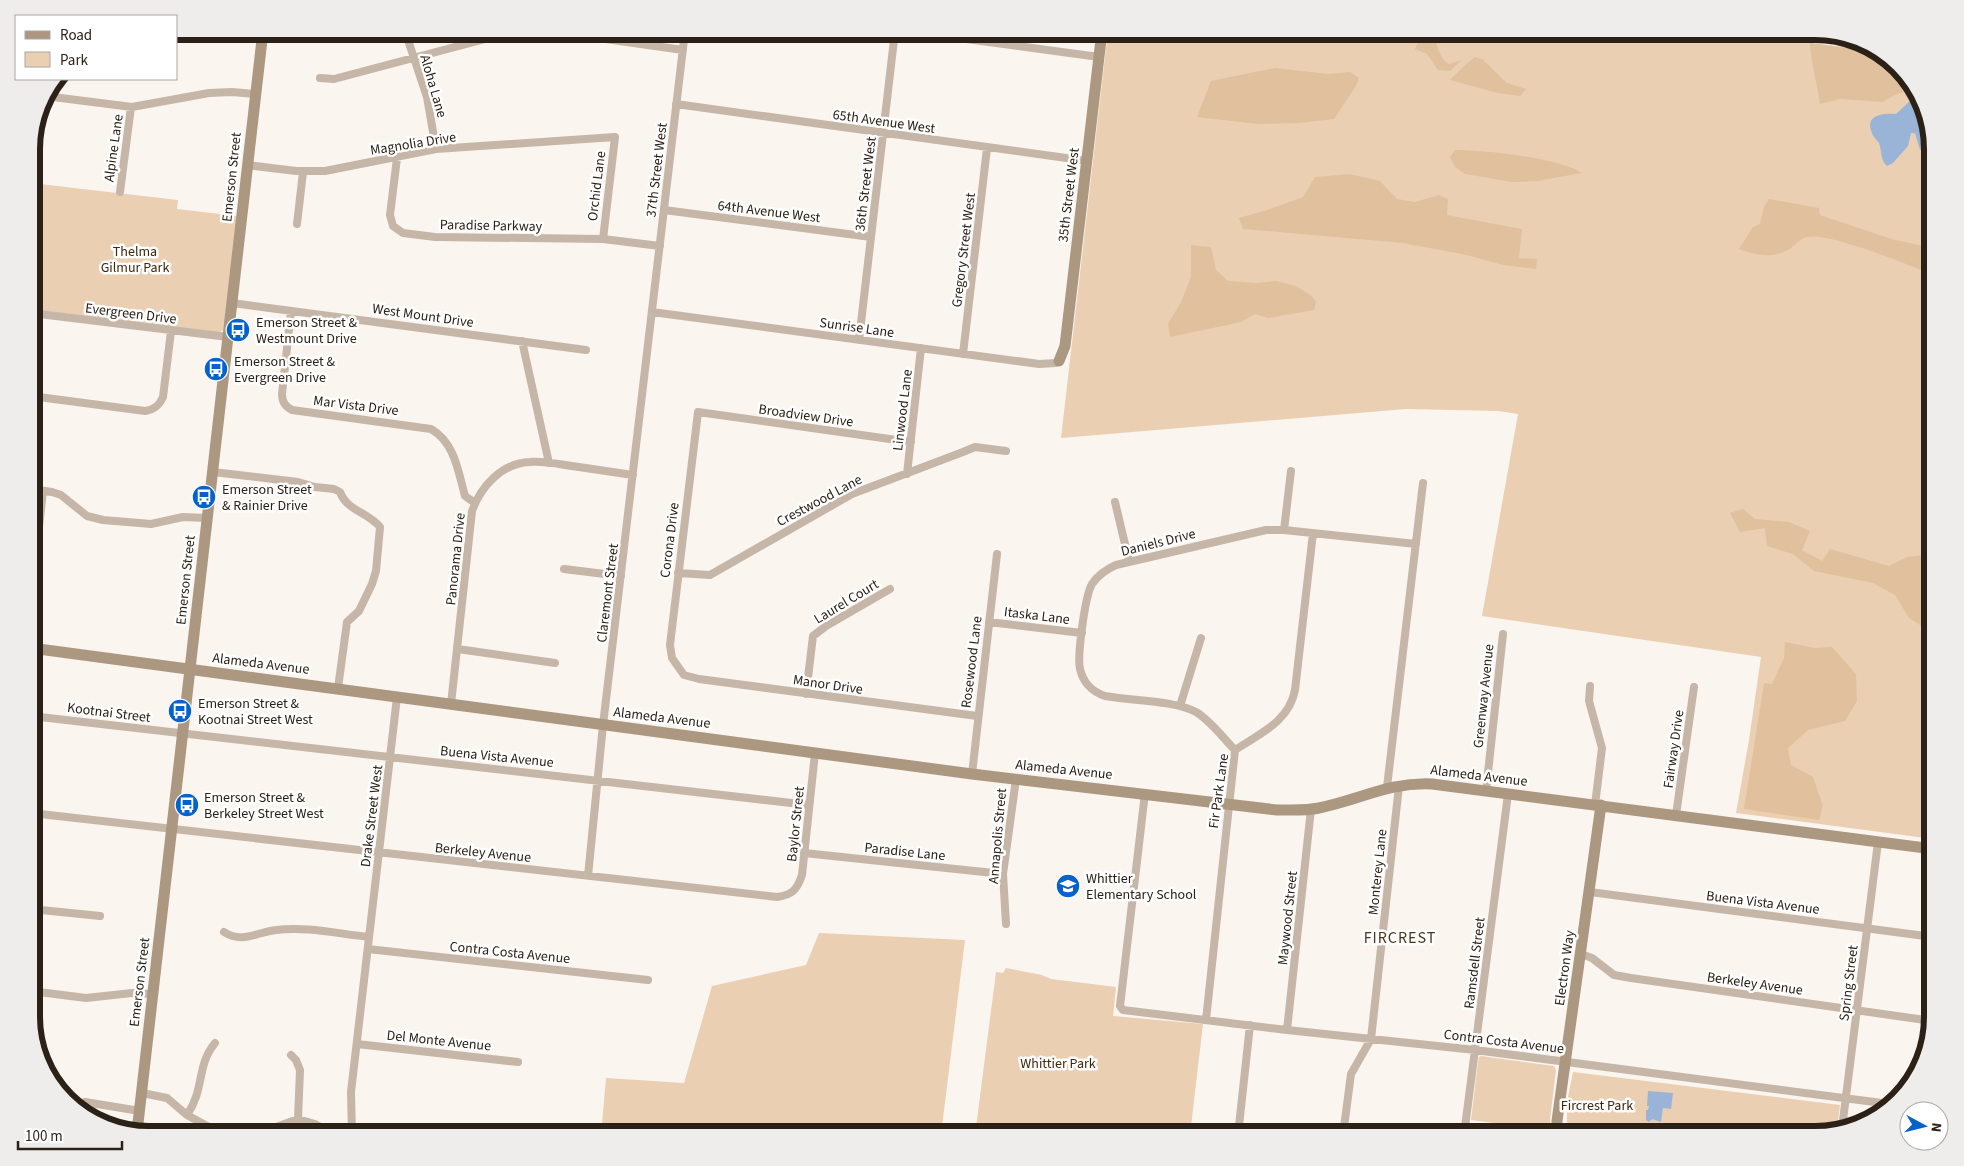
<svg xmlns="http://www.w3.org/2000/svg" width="1964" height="1166" font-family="'Source Sans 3',sans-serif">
  <rect width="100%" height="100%" fill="#fbf5f0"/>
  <!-- green -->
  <path fill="#eacfb2" d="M 1108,31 L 1710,31 L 1878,51 L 1917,90 L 1933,141 L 1933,839 L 1736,813 L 1749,740 L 1761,657 L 1482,616 L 1518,414 L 1498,411 L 1406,409 L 1061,438 Z
    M 31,183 L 178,200 L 177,209 L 237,216 L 224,329 L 219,333 L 31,309 Z
    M 819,933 L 965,940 L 941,1135 L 601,1135 L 606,1078 L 684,1083 L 712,986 L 806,965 Z
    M 1006,968 L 1042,975 L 1051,979 L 1116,987 L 1113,1016 L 1203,1024 L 1190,1135 L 975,1135 L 996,972 L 1003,973 Z
    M 1481,1056 L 1554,1066 L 1556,1070 L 1550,1120 L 1551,1135 L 1508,1135 L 1509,1125 L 1471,1120 L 1478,1062 L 1479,1057 Z
    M 1573,1072 L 1840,1105 L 1837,1129 L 1816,1135 L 1567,1135 L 1567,1102 Z"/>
  <!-- forest -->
  <path fill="#e1c09d" d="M 1423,31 L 1432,31 C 1437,42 1438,58 1449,64 L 1462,60 L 1450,71 L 1438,70 L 1427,54 L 1415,49 Z
    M 1810,43 L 1879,52 L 1917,91 L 1899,93 L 1882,102 L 1840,99 L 1820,104 C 1817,83 1811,64 1810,43 Z
    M 1475,57 L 1482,59 L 1507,83 L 1526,89 L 1520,96 L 1498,93 L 1450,80 L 1466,64 Z
    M 1275,68 L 1329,74 L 1350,72 L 1359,78 L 1356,86 L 1334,119 L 1299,123 L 1258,124 L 1197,117 L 1211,81 Z
    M 1455,150 C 1485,150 1559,158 1582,173 L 1537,181 L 1512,182 L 1465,174 L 1455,167 L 1450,157 Z
    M 1350,174 L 1380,181 L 1397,199 L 1415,202 L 1439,195 L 1448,199 L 1447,215 L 1522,229 L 1519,258 L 1537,259 L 1536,269 L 1503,265 L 1467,255 L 1403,243 L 1243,229 L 1239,218 L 1267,210 L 1303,197 L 1315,177 Z
    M 1769,199 L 1819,208 L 1820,215 L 1891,239 L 1933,248 L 1933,275 C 1909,265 1829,232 1807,237 C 1801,238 1795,245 1791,248 C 1774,259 1757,256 1739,249 L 1753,227 L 1760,224 L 1764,207 Z
    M 1191,245 L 1211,247 L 1216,270 L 1228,281 L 1256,283 L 1276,281 L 1296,286 L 1312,296 L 1316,302 L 1314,310 L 1268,318 L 1255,314 L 1241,322 L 1170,337 L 1168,324 L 1181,302 L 1191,277 Z
    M 1743,509 L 1755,519 L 1789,522 L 1810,531 L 1802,550 L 1822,561 L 1830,549 L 1889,566 L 1907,557 L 1933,554 L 1933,633 L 1909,618 L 1895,595 L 1873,583 L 1814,571 L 1793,554 L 1767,546 L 1765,528 L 1740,532 L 1730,513 Z
    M 1785,642 L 1815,648 L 1832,647 L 1856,674 L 1857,701 L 1845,721 L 1808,730 L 1788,748 L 1791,765 L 1813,777 L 1823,806 L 1819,820 L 1744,809 L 1764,683 L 1772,684 L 1784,658 Z"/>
  <!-- water -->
  <path fill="#9ab4d8" d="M 1916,99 L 1920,99 L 1933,141 L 1933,147 L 1920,150 L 1915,133 L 1911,133 L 1908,146 L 1893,163 L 1887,166 C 1880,160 1882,151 1879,143 C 1877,140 1873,137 1872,133 C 1864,115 1883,113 1896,114 L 1910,101 Z
    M 1648,1091 L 1673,1093 L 1671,1109 L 1663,1108 L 1661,1122 L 1652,1119 L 1649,1122 L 1646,1120 L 1646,1110 L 1648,1110 L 1649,1106 L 1647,1106 Z"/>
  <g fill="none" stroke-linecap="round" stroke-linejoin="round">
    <!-- street -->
    <path stroke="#c5b6a7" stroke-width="8" d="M 405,31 L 427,97 L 436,149
      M 549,31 L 683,50
      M 907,31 L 1099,57
      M 626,42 L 627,31
      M 320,78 L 334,79 L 515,31
      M 45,96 L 132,107 L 209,93 L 232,92 L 255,94
      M 676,104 L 1088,161
      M 33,138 L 33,134
      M 397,158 L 390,215 L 393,226 L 403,233 L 435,237 L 603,239 L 660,246
      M 247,165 L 296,171 L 325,171 L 436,149 L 615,137 L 603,239
      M 120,192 L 131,107
      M 664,210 L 871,237
      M 297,224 L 303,172
      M 232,303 L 586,350
      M 291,311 L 282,394 C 282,402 285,406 292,410 L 431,429 C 455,443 458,471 465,496 L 475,503
      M 652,312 L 1039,364 L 1056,363 L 1059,361
      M 31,313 L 228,337
      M 859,340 L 895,31
      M 522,341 L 549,463
      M 963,354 L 987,148
      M 31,396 L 145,411 C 154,410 159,406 163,397 L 171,331
      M 911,442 L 698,412 L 670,645 L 672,658 L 684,675 L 699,679 L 977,716
      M 213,472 L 298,482 L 315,487 L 334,489 L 340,492 C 347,511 368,512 380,527 L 376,571 L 372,584 L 359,611 L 347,622 L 338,688
      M 907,474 L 921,348
      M 31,489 L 52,492 L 61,495 L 87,516 L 103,520 L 151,524 L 183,517 L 207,518
      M 1115,502 L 1129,561
      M 1284,530 L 1291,471
      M 35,563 L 43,491
      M 564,569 L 621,576
      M 678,573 L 710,575 L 852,494 L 963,452 L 975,447 L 1006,451
      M 989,622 L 1082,633
      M 458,649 L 555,663
      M 1590,686 L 1589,701 L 1602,748 L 1595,805
      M 806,694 L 813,636 L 826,626 L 890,589
      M 451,704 L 472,511 C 481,486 502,463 530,462 C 544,461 558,464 572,466 C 592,469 613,472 633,475
      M 1180,706 L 1201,638
      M 31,716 L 809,805
      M 1235,750 C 1223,738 1211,721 1196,712 C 1173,700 1132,701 1105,696 C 1092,692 1083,682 1080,669 C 1077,656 1085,596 1092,584 C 1098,575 1107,569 1116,565 L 1266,530 L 1284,530 L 1416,544
      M 972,774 L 997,554
      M 1387,787 L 1423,483
      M 1486,791 L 1503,634
      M 1145,793 L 1120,1006 L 1123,1010 L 1287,1030 L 1475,1050 L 1890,1104
      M 31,813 L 777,897 C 792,895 797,890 802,875 L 815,753
      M 1676,815 L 1694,687
      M 804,853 L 1003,874
      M 588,876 L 603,725 L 685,31
      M 1590,892 L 1933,937
      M 31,909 L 100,916
      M 1006,924 L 1003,874 L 1016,779
      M 224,932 C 242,944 257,932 276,930 C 306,926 339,934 369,937
      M 368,949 L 648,980
      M 1581,954 L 1592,958 L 1614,975 L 1631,978 L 1932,1021
      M 31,991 L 86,998 L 132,993 L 153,994
      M 1206,1020 L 1235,750 C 1259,734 1289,722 1295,690 L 1313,533
      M 1287,1030 L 1311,809
      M 357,1044 L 518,1062
      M 291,1055 L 296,1060 L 300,1070 L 298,1119
      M 142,1093 L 167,1098 L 187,1115 L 207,1126 L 228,1132 L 242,1133 L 265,1131 L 298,1119 L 315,1124 L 334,1135
      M 85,1102 L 140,1111
      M 187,1115 C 205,1089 196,1066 215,1043
      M 1842,1128 L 1878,842
      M 352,1135 L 351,1092 L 397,697
      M 1238,1135 L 1250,1025
      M 1343,1135 L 1351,1074 L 1371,1039 L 1399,786
      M 1464,1135 L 1508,794"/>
    <!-- secondary -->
    <path stroke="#ac9780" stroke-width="11" d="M 1781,31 L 1840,38
      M 1059,361 L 1065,346 L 1102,31
      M 31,648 L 972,774 L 1277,810 C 1291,810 1305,811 1319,808 C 1360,800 1388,782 1432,784 L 1933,849
      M 137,1132 L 263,31
      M 1557,1135 L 1557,1121 L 1601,805"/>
  </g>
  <!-- icons -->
  <defs>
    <g id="bus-disc" transform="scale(1.25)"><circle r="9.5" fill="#0562cb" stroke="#fff"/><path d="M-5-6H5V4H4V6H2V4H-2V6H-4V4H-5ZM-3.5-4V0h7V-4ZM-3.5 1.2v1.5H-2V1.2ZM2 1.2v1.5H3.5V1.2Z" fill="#fff"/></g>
    <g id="school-disc" transform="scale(1.25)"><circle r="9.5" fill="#0562cb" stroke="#fff"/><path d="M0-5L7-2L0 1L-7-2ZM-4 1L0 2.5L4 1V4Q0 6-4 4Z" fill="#fff"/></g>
  </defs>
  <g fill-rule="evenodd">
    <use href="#bus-disc" x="238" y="330"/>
    <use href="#bus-disc" x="216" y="369"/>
    <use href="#bus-disc" x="204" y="497"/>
    <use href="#bus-disc" x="180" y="711"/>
    <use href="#bus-disc" x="187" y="805"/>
    <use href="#school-disc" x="1068" y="886"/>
  </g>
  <g text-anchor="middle" stroke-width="5" stroke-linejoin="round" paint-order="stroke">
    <!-- street labels -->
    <g font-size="14" fill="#2b2116" stroke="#fff">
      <text transform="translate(434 86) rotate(74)" y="5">Aloha Lane</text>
      <text transform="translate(884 121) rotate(8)" y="5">65th Avenue West</text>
      <text transform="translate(413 143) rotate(-9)" y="5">Magnolia Drive</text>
      <text transform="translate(113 148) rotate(-82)" y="5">Alpine Lane</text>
      <text transform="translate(656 170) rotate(-83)" y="5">37th Street West</text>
      <text transform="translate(231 177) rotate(-84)" y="5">Emerson Street</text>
      <text transform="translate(865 184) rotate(-83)" y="5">36th Street West</text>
      <text transform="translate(596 186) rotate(-83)" y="5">Orchid Lane</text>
      <text transform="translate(1068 195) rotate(-83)" y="5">35th Street West</text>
      <text transform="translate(769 211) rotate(7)" y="5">64th Avenue West</text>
      <text transform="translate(491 225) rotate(1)" y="5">Paradise Parkway</text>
      <text transform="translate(963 250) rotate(-83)" y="5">Gregory Street West</text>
      <text transform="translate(131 313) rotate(7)" y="5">Evergreen Drive</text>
      <text transform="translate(423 315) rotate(8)" y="5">West Mount Drive</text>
      <text transform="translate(857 327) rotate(8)" y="5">Sunrise Lane</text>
      <text transform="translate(356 405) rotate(7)" y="5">Mar Vista Drive</text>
      <text transform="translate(902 410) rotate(-83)" y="5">Linwood Lane</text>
      <text transform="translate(806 415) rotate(8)" y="5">Broadview Drive</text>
      <text transform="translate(819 500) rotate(-28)" y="5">Crestwood Lane</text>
      <text transform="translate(669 540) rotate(-83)" y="5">Corona Drive</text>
      <text transform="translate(1158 542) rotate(-14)" y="5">Daniels Drive</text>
      <text transform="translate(455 559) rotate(-84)" y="5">Panorama Drive</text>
      <text transform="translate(185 580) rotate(-84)" y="5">Emerson Street</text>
      <text transform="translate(607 593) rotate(-83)" y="5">Claremont Street</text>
      <text transform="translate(846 601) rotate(-31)" y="5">Laurel Court</text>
      <text transform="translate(1037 615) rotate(7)" y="5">Itaska Lane</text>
      <text transform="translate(971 662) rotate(-83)" y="5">Rosewood Lane</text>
      <text transform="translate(261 663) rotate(7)" y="5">Alameda Avenue</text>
      <text transform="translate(828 684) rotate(8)" y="5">Manor Drive</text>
      <text transform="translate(1483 696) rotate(-84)" y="5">Greenway Avenue</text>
      <text transform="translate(109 712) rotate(7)" y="5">Kootnai Street</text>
      <text transform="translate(662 717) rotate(7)" y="5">Alameda Avenue</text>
      <text transform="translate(1673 749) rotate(-82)" y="5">Fairway Drive</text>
      <text transform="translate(497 756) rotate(6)" y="5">Buena Vista Avenue</text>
      <text transform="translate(1064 769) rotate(6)" y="5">Alameda Avenue</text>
      <text transform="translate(1479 775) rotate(7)" y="5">Alameda Avenue</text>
      <text transform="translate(1218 791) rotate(-82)" y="5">Fir Park Lane</text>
      <text transform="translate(371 816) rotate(-83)" y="5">Drake Street West</text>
      <text transform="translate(795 824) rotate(-84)" y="5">Baylor Street</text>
      <text transform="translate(997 836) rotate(-85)" y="5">Annapolis Street</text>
      <text transform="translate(905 851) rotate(6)" y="5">Paradise Lane</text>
      <text transform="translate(483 852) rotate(6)" y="5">Berkeley Avenue</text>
      <text transform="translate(1377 872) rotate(-84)" y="5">Monterey Lane</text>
      <text transform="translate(1763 902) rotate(7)" y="5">Buena Vista Avenue</text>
      <text transform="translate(1287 918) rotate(-84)" y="5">Maywood Street</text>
      <text transform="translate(510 952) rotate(6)" y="5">Contra Costa Avenue</text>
      <text transform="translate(1474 963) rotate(-83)" y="5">Ramsdell Street</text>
      <text transform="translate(1564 968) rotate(-82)" y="5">Electron Way</text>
      <text transform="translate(139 982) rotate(-83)" y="5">Emerson Street</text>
      <text transform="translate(1755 983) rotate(8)" y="5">Berkeley Avenue</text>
      <text transform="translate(1848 983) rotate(-83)" y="5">Spring Street</text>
      <text transform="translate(439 1040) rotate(6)" y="5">Del Monte Avenue</text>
      <text transform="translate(1504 1041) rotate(7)" y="5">Contra Costa Avenue</text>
    </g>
    <!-- park labels -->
    <g font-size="14" fill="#3f280c" stroke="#fff">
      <text x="135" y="256">Thelma<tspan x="135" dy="16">Gilmur Park</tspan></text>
      <text x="1058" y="1068">Whittier Park</text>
      <text x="1597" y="1110">Fircrest Park</text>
    </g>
    <!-- poi labels -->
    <g font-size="14" fill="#2b2116" stroke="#fff" text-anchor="start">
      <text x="256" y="327">Emerson Street &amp;<tspan x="256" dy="16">Westmount Drive</tspan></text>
      <text x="234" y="366">Emerson Street &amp;<tspan x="234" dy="16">Evergreen Drive</tspan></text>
      <text x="222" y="494">Emerson Street<tspan x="222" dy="16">&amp; Rainier Drive</tspan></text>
      <text x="198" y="708">Emerson Street &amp;<tspan x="198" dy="16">Kootnai Street West</tspan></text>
      <text x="204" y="802">Emerson Street &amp;<tspan x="204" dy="16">Berkeley Street West</tspan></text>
      <text x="1086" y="883">Whittier<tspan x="1086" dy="16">Elementary School</tspan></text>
    </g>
    <!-- quarter labels -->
    <g font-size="16" letter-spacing="1" fill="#49341c" stroke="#fff">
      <text x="1400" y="943">FIRCREST</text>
    </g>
  </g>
  <!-- crop -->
  <path d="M0 0H1964V1166H0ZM149 40H1815A109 109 0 0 1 1924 149V1017A109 109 0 0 1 1815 1126H149A109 109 0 0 1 40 1017V149A109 109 0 0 1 149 40Z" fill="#eeedec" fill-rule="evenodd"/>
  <path fill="none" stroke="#2b2116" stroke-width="6" d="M149 40H1815A109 109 0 0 1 1924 149V1017A109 109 0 0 1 1815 1126H149A109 109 0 0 1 40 1017V149A109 109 0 0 1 149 40Z"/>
  <!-- legend -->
  <rect x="15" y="15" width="162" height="65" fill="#ffffff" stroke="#aaa6a2"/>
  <rect x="25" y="31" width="25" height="8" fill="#ac9780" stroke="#aaa6a2"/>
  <text x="60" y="40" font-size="15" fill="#2b2116">Road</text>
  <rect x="25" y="52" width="25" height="15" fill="#eacfb2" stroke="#aaa6a2"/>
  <text x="60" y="65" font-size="15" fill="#2b2116">Park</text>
  <!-- north arrow -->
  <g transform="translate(1924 1126) rotate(97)"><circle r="24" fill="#ffffff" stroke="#aaa6a2"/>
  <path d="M0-4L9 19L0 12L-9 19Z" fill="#0562cb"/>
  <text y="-8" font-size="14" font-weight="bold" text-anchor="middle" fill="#2b2116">N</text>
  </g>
  <!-- scale -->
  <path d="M18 1141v8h104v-8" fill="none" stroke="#2b2116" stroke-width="2.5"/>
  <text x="25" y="1141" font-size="15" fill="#2b2116" stroke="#ffffff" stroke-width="4" paint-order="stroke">100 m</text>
</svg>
